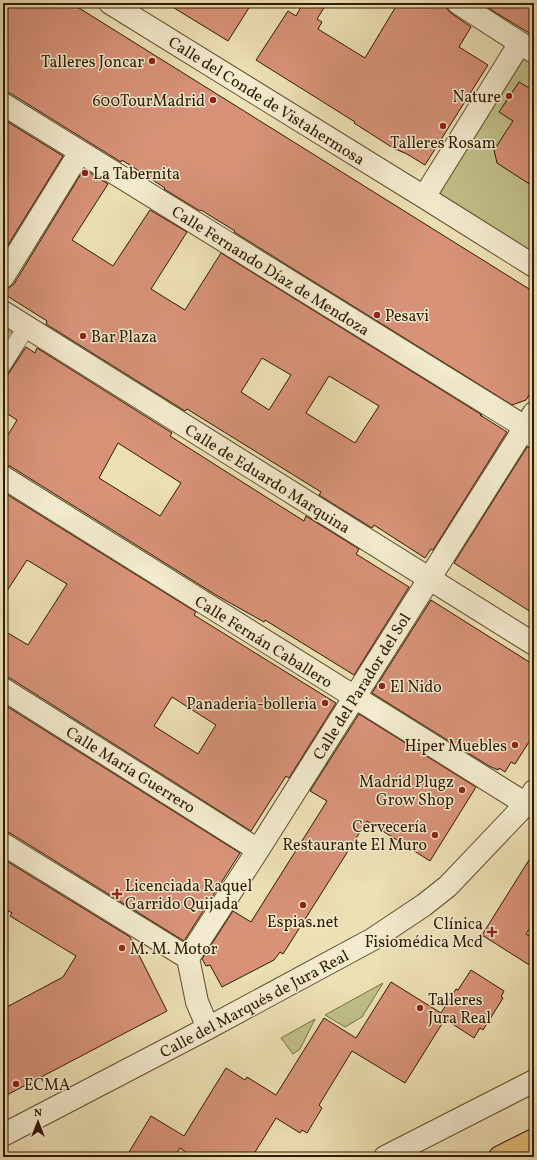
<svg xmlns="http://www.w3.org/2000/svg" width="537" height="1160" font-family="Vollkorn,serif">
  <rect width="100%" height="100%" fill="#ede0b5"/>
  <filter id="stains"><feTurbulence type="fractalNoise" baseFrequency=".005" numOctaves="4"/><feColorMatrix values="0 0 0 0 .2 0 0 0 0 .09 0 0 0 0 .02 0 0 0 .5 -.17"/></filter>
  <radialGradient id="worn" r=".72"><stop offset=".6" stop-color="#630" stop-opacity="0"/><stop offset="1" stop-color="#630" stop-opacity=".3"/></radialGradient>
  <!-- green -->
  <path fill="#c0c088" stroke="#786d44" d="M 534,52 L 534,266 L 424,197 L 511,57 Z
    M 3,328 L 19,337 L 25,346 L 3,382 Z
    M 383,983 L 362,1017 L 345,1027 L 325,1015 Z
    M 315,1019 L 300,1049 L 293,1054 L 281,1038 Z"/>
  <!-- building -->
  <path fill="#d79278" stroke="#311a00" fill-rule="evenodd" d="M 3,3 L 71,3 L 534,292 L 534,387 L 526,400 L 512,405 L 234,232 L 235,231 L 201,210 L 200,211 L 164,189 L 165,188 L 122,160 L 121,162 L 10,93 L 3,92 Z
    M 166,3 L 252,3 L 228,41 Z
    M 303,3 L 327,3 L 317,19 L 322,22 L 318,29 L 365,58 L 398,3 L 446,3 L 447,9 L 451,13 L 471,27 L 459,47 L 488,65 L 425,165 L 407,154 L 393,148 L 354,123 L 355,122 L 256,60 L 288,11 L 296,16 Z
    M 481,3 L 534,3 L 534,36 L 498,14 Z
    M 519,82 L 534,91 L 534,187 L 497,163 L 494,150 L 513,121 L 499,112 Z
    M 3,119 L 63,156 L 3,253 Z
    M 84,169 L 108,184 L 72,240 L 113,266 L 150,210 L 187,232 L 151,289 L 185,310 L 221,253 L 482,415 L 480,415 L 507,432 L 433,550 L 431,549 L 425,558 L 374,525 L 372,528 L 319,495 L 321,492 L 187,409 L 185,411 L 46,324 L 47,321 L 4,294 L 3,289 L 9,288 L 14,284 ZM 262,358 L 291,375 L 269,410 L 241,392 ZM 329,376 L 379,406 L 355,443 L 306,413 Z
    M 26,347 L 35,353 L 37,348 L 172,433 L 170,436 L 266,497 L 304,521 L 306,516 L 359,549 L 356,554 L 409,587 L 354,675 L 265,620 L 264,622 L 216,595 L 10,466 L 3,465 L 3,443 L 17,420 L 3,411 L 3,382 ZM 118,443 L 181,483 L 160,516 L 99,478 Z
    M 527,447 L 534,450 L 534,614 L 454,563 Z
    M 3,492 L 196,612 L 194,615 L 336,703 L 289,778 L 286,776 L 251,831 L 10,678 L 3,677 L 3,630 L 28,645 L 67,584 L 27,560 L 3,597 ZM 172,697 L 216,725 L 198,754 L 154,726 Z
    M 431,600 L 534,665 L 534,734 L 515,764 L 511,762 L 505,772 L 499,768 L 498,770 L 489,766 L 372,693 Z
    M 3,704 L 240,853 L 184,941 L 10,833 L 3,832 Z
    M 359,714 L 476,787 L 430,861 L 367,821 L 283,954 L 280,952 L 274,960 L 222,987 L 210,965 L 206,966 L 202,959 L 233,911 L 251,922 L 327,801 L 310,791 Z
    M 534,852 L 534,922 L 526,934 L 534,939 L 534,968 L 482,935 Z
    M 3,859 L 130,937 L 167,1011 L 3,1097 L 3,1009 L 63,977 L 76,956 L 10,916 L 12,913 L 3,908 Z
    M 471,970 L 504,991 L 501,997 L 503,998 L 483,1030 L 480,1028 L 474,1038 L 445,1019 L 405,1083 L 352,1051 L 319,1105 L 322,1108 L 307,1133 L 302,1130 L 300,1133 L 276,1118 L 252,1157 L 193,1157 L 180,1148 L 174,1157 L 126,1157 L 151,1116 L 184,1136 L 226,1068 L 245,1080 L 247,1077 L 276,1095 L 324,1018 L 356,1038 L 391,982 L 441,1013 L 456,989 L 458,990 Z"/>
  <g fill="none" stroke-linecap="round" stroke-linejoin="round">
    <!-- pedestrian casing -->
    <g stroke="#604c2d" stroke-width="18">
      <path id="pedestrian" d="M 3,364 L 27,326
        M 525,427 L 534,440"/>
    </g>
    <!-- minor casing -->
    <g stroke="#604c2d" stroke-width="24">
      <path id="minor" d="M 110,3 L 424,197 L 534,266
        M 458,3 L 534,52
        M 3,104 L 525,427
        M 424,197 L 520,43
        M 3,277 L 80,152
        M 3,312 L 534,644
        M 3,477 L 526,804
        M 3,689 L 258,850
        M 3,844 L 188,958 L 197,1002 L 208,1028
        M 188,958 L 258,850 L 534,413
        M 3,1135 L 208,1028 L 373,939 L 424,905 L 448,886 L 526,804 L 534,791
        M 385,1157 L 534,1081"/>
    </g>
    <!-- motorway casing -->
    <g stroke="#311a00" stroke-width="24">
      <path id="motorway" d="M 500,1157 L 534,1140"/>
    </g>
    <!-- pedestrian -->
    <use href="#pedestrian" stroke="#f3ebcf" stroke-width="17"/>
    <!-- minor -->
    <use href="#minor" stroke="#f3ebcf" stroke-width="22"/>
    <!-- motorway -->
    <use href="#motorway" stroke="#e6c07a" stroke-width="22"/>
  </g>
  <!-- markers -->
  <g fill="#8f2418" stroke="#f3ebcf" stroke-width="1.5">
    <circle cx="152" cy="61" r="4"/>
    <circle cx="509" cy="96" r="4"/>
    <circle cx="213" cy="100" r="4"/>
    <circle cx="443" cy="126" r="4"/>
    <circle cx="85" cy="173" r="4"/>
    <circle cx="377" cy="315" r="4"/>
    <circle cx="83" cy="336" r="4"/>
    <circle cx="382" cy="686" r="4"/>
    <circle cx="325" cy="703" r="4"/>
    <circle cx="515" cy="745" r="4"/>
    <circle cx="462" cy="790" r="4"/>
    <circle cx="435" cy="835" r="4"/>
    <path d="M115 888h4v4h4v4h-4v4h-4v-4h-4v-4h4z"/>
    <circle cx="303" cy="905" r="4"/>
    <path d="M490 926h4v4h4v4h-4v4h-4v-4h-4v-4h4z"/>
    <circle cx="122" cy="948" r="4"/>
    <circle cx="420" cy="1008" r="4"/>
    <circle cx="16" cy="1084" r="4"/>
  </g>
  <g text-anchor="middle" stroke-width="3" stroke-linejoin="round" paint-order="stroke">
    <!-- poi labels -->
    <g font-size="16" fill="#311a00" stroke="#f3ebcf" text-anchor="end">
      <text x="144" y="67">Talleres Joncar</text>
      <text x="501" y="102">Nature</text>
      <text x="205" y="106">600TourMadrid</text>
      <text x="443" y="148" text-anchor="middle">Talleres Rosam</text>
      <text x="93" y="179" text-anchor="start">La Tabernita</text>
      <text x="385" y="321" text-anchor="start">Pesavi</text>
      <text x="91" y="342" text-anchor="start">Bar Plaza</text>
      <text x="390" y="692" text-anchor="start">El Nido</text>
      <text x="317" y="709">Panaderia-bolleria</text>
      <text x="507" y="751">Hiper Muebles</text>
      <text x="454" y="787">Madrid Plugz<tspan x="454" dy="18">Grow Shop</tspan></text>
      <text x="427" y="832">Cervecería<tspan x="427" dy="18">Restaurante El Muro</tspan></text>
      <text x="125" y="891" text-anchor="start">Licenciada Raquel<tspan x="125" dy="18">Garrido Quijada</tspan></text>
      <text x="303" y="927" text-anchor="middle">Espias.net</text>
      <text x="483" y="929">Clínica<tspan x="483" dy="18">Fisiomédica Mcd</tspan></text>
      <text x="130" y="954" text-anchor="start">M. M. Motor</text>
      <text x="428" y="1005" text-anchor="start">Talleres<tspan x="428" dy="18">Jura Real</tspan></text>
      <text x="24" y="1090" text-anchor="start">ECMA</text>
    </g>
    <!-- street labels -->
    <g font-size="16" fill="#311a00" stroke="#f3ebcf">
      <text transform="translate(267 100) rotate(32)" y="6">Calle del Conde de Vistahermosa</text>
      <text transform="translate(271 270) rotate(32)" y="6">Calle Fernando Díaz de Mendoza</text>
      <text transform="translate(268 478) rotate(32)" y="6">Calle de Eduardo Marquina</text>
      <text transform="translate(264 641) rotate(32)" y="6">Calle Fernán Caballero</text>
      <text transform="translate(361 686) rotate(-58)" y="6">Calle del Parador del Sol</text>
      <text transform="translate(131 769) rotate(32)" y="6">Calle María Guerrero</text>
      <text transform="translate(254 1003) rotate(-28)" y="6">Calle del Marqués de Jura Real</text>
    </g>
  </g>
  <!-- margin -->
  <rect width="537" height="1160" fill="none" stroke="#ede0b5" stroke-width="16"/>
  <rect x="4" y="4" width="529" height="1152" fill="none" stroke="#311a00" stroke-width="2"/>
  <rect x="8" y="8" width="521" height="1144" fill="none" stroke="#311a00"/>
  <!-- north arrow -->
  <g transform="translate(38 1122)" stroke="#f3ebcf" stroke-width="3" paint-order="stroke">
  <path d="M0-3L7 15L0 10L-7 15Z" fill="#311a00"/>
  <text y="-6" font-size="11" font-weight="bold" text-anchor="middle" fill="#311a00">N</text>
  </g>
  <rect width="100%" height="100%" filter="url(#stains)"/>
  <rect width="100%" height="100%" fill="url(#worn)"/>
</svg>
